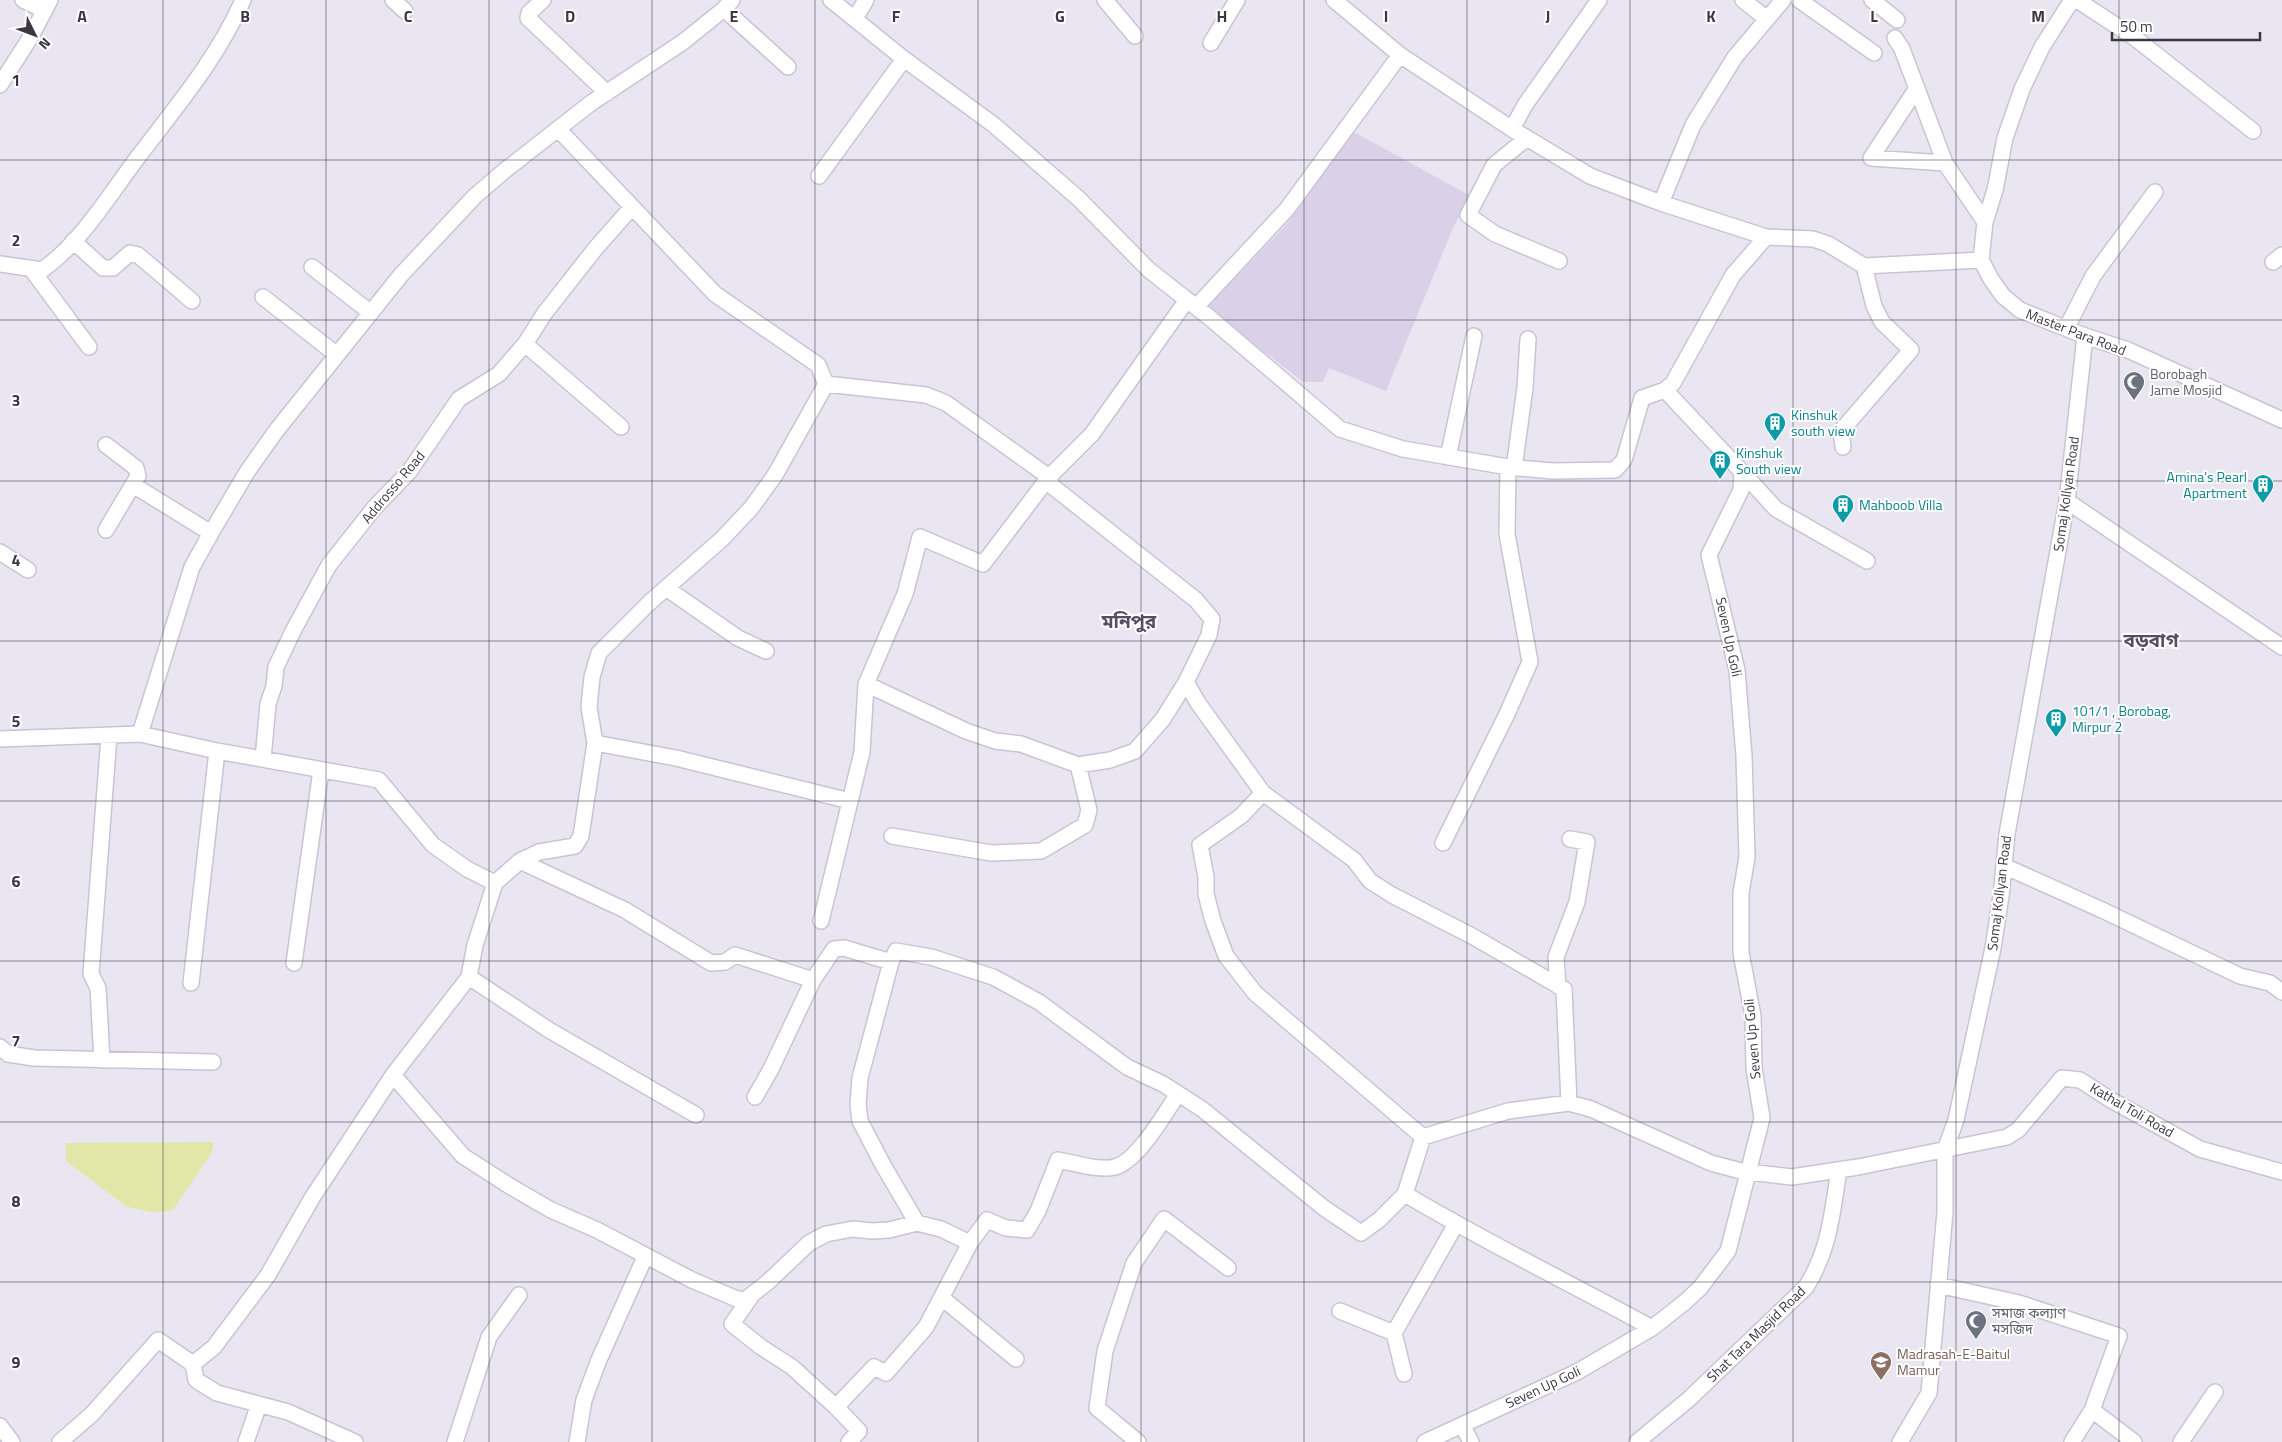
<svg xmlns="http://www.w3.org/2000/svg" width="2282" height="1442" font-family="'Titillium Web','Noto Sans Bengali',sans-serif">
  <rect width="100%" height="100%" fill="#eae6f1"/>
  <!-- education -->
  <path fill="#dad1e8" d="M 1352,131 L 1471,196 L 1454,226 L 1386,391 L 1329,368 L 1323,382 L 1303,382 L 1207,307 L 1287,224 Z"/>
  <!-- water -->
  <path fill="#e2e7a8" d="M 214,1142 L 211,1154 L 172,1211 L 151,1212 L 127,1207 L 66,1161 L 66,1143 Z"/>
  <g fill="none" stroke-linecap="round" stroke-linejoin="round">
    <!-- minor casing -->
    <g stroke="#cac3d6" stroke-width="18">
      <path id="minor" d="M 23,0 L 44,10
        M 393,0 L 405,11
        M 543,0 L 529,13 L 528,18 L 607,93
        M 831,0 L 904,59 L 994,125 L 1079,199 L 1149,270 L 1210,318 L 1340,429 L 1403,449 L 1508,467 L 1553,471 L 1615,470 L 1624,460 L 1642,398 L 1665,390 L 1673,383 L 1733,275 L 1766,237
        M 1105,0 L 1135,36
        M 1334,0 L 1400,55 L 1512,129 L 1590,176 L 1661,203 L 1766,237 L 1813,239 L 1828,244 L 1864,266 L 1981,260
        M 1743,0 L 1767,19
        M 1799,0 L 1874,53
        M 1872,0 L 1897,20
        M 2072,0 L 2042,47 L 2022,89 L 2005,138 L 1995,190 L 1985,222 L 1981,260 L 1991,279 L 2003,296 L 2020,310 L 2085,336 L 2128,350 L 2282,420
        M 2077,0 L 2135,38 L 2253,131
        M 724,9 L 788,67
        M 855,18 L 866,0
        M 1895,38 L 1902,49 L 1945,163 L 1985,222
        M 1211,43 L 1237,0
        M 0,85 L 30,38 L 50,0
        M 1917,88 L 1871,158 L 1945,163
        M 558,129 L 715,294 L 818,365 L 826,384
        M 1512,129 L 1525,105 L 1599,0
        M 1527,138 L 1494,165 L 1468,215 L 1495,234 L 1559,261
        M 819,176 L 904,59
        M 1661,203 L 1693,125 L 1735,57 L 1783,0
        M 73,241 L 103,268 L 113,268 L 130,253 L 138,255 L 192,301
        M 2273,262 L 2282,255
        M 0,264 L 42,270 C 81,243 110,194 138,157 C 176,107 217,59 243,0
        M 312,267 L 371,313
        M 32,270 L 89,347
        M 263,297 L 337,355
        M 1196,307 L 1287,209 L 1400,55
        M 2067,327 L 2093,276 L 2155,192
        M 525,344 L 621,427
        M 826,384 L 926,395 L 946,403 L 1049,477 L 1052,486 L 1196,600 L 1212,619 L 1209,635 L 1186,682 L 1163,719 L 1135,751 L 1110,760 L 1078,765 L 1021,744 L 995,741 L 966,731 L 866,684
        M 1843,447 L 1841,431 L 1911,350 L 1882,322 L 1874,306 L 1864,266
        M 1448,457 L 1474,336
        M 1514,468 L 1525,388 L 1528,339
        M 1742,472 L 1776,509 L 1867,561
        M 133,485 L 211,533
        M 2067,501 L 2282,647
        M 106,530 L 138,476 L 136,468 L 106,445
        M 0,552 L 28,570
        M 666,588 L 738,638 L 766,651
        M 1186,682 L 1198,703 L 1263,793 L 1354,860 L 1370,881 L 1392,895 L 1472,936 L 1564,989 L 1569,1103
        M 140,734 L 192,567 L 211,533 L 247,472 L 276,431 L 401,275 L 475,196 L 503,172 L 591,103 L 683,42 L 724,9 L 732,0
        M 0,739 L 140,734 L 217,751 L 379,780 L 433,845 L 467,869 L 495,883
        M 595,743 L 676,758 L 850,801
        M 263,759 L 268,704 L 274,686 L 276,667 L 293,631 L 329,565 L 375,507 L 409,472 L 459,399 L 499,374 L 525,344 L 544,314 L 595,249 L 632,207
        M 1263,793 L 1241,816 L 1200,845 L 1206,877 L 1206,894 L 1213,921 L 1226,956 L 1255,993 L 1270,1006 L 1423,1137 L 1508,1111 L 1569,1103 L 1591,1109 L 1711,1163 L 1741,1171 L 1792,1177 L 1858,1167 L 2007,1137 L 2018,1130 L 2062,1078 L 2080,1080 L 2111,1100 L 2200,1149 L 2282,1172
        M 892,836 L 991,853 L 1041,851 L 1085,825 L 1089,810 L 1078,765
        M 1443,843 L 1506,716 L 1530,662 L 1507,534 L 1508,467
        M 520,861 L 625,910 L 711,963 L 725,962 L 735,955 L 813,980 L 834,949 L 844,948 L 891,962 L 896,951 L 931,957 L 993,977 L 1039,1002 L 1127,1067 L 1163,1084 L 1202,1109 L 1324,1208 L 1361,1233 L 1379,1220 L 1405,1194 L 1423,1137
        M 2004,866 L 2102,910 L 2240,976 L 2270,983 L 2282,992
        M 821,921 L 862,752 L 866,684 L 905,594 L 920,537 L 983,564 L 1049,477 L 1092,434 L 1187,300
        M 891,962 L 860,1078 L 858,1104 L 860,1121 L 883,1165 L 917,1223
        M 294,963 L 321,770
        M 469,977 L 549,1030 L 696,1115
        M 191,983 L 217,751
        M 1558,986 L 1556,957 L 1577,902 L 1587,842 L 1570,839
        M 0,1047 L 8,1054 L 34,1058 L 213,1062
        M 102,1060 L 98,988 L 91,974 L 109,736
        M 393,1075 L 463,1156 L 508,1185 L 551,1210 L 597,1230 L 692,1280 L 737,1299 L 745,1300 L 768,1282 L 809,1243 L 826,1234 L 853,1229 L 872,1231 L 889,1230 L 917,1223 L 941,1229 L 970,1243
        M 755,1097 L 771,1069 L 813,980
        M 1405,1194 C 1485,1242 1570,1283 1652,1328
        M 1938,1285 L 2019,1303 L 2119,1336 L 2092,1410 L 2072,1442
        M 752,1295 L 732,1324 L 761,1347 L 792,1367 L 836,1407
        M 942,1298 L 1016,1359
        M 1340,1311 L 1394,1333
        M 1404,1374 L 1394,1333 L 1456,1224
        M 2092,1410 L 2134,1442
        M 1462,1425 L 1471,1442
        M 0,1426 L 12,1442
        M 60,1442 L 92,1414 L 158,1340 L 193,1364
        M 246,1442 L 259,1404
        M 355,1442 L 288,1412 L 217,1393 L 196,1380 L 193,1364 L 214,1347 L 268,1275 L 312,1198 L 393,1075 L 469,977 L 475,945 L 495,883 L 520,861 L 539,852 L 575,846 L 581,836 L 595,743 L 589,707 L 592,677 L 599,653 L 649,603 L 722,539 L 752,507 L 775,475 L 826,384
        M 455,1442 L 489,1337 L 519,1295
        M 577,1442 L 584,1400 L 598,1362 L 645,1257
        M 849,1442 L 859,1431 L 836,1407 L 874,1367 L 886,1373 L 926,1327 L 970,1243 L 987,1220 L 1006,1228 L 1027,1230 L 1038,1211 L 1058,1160 C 1075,1163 1099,1171 1115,1167 C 1138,1161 1165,1113 1178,1094
        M 1138,1442 L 1097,1408 L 1105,1351 L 1134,1263 L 1164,1219 L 1228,1268
        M 1425,1442 L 1577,1372 L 1652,1328 L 1685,1302 L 1700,1288 L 1728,1251 L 1762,1118 L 1754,1068 L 1753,1016 L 1741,953 L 1741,893 L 1747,857 L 1744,756 L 1737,670 L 1709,555 L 1741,490 L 1742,472 L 1665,390
        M 1637,1442 L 1689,1399 L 1806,1287 C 1830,1249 1832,1213 1839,1170
        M 1900,1442 L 1929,1393 L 1945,1212 L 1945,1150 L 1956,1120 L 1993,948 L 2001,896 L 2007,834 L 2067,501 L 2085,336
        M 2181,1442 L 2215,1392"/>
    </g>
    <!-- minor -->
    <use href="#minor" stroke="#fff" stroke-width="15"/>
  </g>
  <!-- grid -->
  <path fill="none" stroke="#3a3643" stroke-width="1" stroke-opacity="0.55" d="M 163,0 L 163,1442M 326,0 L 326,1442M 489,0 L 489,1442M 652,0 L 652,1442M 815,0 L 815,1442M 978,0 L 978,1442M 1141,0 L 1141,1442M 1304,0 L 1304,1442M 1467,0 L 1467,1442M 1630,0 L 1630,1442M 1793,0 L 1793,1442M 1956,0 L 1956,1442M 2119,0 L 2119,1442M 0,160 L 2282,160M 0,320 L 2282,320M 0,481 L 2282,481M 0,641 L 2282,641M 0,801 L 2282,801M 0,961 L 2282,961M 0,1122 L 2282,1122M 0,1282 L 2282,1282"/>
  <!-- icons -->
  <defs>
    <g id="mosque-pin" transform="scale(1.125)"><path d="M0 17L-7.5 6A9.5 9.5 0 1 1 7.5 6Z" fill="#6b7280" stroke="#fff"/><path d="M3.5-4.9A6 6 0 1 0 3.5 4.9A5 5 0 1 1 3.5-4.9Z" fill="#fff"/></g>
    <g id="building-pin" transform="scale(1.125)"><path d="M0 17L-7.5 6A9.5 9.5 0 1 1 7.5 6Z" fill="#0f9aa8" stroke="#fff"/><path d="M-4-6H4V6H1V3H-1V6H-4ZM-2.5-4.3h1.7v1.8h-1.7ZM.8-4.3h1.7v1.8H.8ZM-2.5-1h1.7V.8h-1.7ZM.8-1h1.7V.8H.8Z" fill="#fff"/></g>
    <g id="school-pin" transform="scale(1.125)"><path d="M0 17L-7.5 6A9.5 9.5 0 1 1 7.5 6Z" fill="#8d6e63" stroke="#fff"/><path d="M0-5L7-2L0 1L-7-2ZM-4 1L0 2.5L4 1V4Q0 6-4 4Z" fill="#fff"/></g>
  </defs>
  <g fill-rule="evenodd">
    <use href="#mosque-pin" x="2134" y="382"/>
    <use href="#building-pin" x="1775" y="423"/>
    <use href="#building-pin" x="1720" y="461"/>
    <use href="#building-pin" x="2263" y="485"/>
    <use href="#building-pin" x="1843" y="505"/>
    <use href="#building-pin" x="2056" y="719"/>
    <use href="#mosque-pin" x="1976" y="1321"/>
    <use href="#school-pin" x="1881" y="1362"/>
  </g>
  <g text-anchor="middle" stroke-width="4" stroke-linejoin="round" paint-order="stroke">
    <!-- street labels -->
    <g font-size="14" fill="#3a3643" stroke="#fff">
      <text transform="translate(2076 332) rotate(21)" y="5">Master Para Road</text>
      <text transform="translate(393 487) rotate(-50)" y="5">Addrosso Road</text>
      <text transform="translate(2066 494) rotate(-82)" y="5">Somaj Kollyan Road</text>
      <text transform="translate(1729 637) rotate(78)" y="5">Seven Up Goli</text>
      <text transform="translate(1999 893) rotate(-83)" y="5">Somaj Kollyan Road</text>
      <text transform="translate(1752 1039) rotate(-95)" y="5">Seven Up Goli</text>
      <text transform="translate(2132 1110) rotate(30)" y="5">Kathal Toli Road</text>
      <text transform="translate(1756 1334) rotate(-44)" y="5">Shat Tara Masjid Road</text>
      <text transform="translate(1543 1387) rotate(-25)" y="5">Seven Up Goli</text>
    </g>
    <!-- worship labels -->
    <g font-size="14" fill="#5b616d" stroke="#fff" text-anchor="start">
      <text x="2150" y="379">Borobagh<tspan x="2150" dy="16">Jame Mosjid</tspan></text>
      <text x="1992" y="1318">সমাজ কল্যাণ<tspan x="1992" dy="16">মসজিদ</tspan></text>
    </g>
    <!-- culture labels -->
    <g font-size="14" fill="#0d838f" stroke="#fff" text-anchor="start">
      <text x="1791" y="420">Kinshuk<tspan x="1791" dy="16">south view</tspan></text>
      <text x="1736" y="458">Kinshuk<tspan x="1736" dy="16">South view</tspan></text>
      <text x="2247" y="482" text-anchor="end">Amina's Pearl<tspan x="2247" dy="16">Apartment</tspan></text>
      <text x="1859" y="510">Mahboob Villa</text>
      <text x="2072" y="716">101/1 , Borobag,<tspan x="2072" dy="16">Mirpur 2</tspan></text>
    </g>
    <!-- education labels -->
    <g font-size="14" fill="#785e54" stroke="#fff" text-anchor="start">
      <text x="1897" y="1359">Madrasah-E-Baitul<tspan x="1897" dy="16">Mamur</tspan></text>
    </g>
    <!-- district labels -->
    <g font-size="19" font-weight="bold" fill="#544e64" stroke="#fff">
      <text x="1129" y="628">মনিপুর</text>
      <text x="2151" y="647">বড়বাগ</text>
    </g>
  </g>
  <g font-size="16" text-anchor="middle" font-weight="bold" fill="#3a3643" stroke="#fff" stroke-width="4" stroke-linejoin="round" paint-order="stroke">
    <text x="82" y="22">A</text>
    <text x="245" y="22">B</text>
    <text x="408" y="22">C</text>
    <text x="570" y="22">D</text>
    <text x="734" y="22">E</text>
    <text x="896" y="22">F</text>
    <text x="1060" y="22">G</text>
    <text x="1222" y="22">H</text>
    <text x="1386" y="22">I</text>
    <text x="1548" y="22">J</text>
    <text x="1711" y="22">K</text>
    <text x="1874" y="22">L</text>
    <text x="2038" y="22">M</text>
    <text x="16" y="86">1</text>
    <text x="16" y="246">2</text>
    <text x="16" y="406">3</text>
    <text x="16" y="566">4</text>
    <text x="16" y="727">5</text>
    <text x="16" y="887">6</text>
    <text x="16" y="1047">7</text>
    <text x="16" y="1207">8</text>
    <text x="16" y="1368">9</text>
  </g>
  <!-- north arrow -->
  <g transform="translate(35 35) rotate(132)" stroke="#ffffff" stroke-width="4" paint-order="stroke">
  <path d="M0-4L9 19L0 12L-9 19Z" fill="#3a3643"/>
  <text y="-8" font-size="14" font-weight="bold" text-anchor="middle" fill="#3a3643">N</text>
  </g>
  <!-- scale -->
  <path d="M2112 32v8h148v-8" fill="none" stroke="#3a3643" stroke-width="2.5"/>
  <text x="2120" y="32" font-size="15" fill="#3a3643" stroke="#ffffff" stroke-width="4" paint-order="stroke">50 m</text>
</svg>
